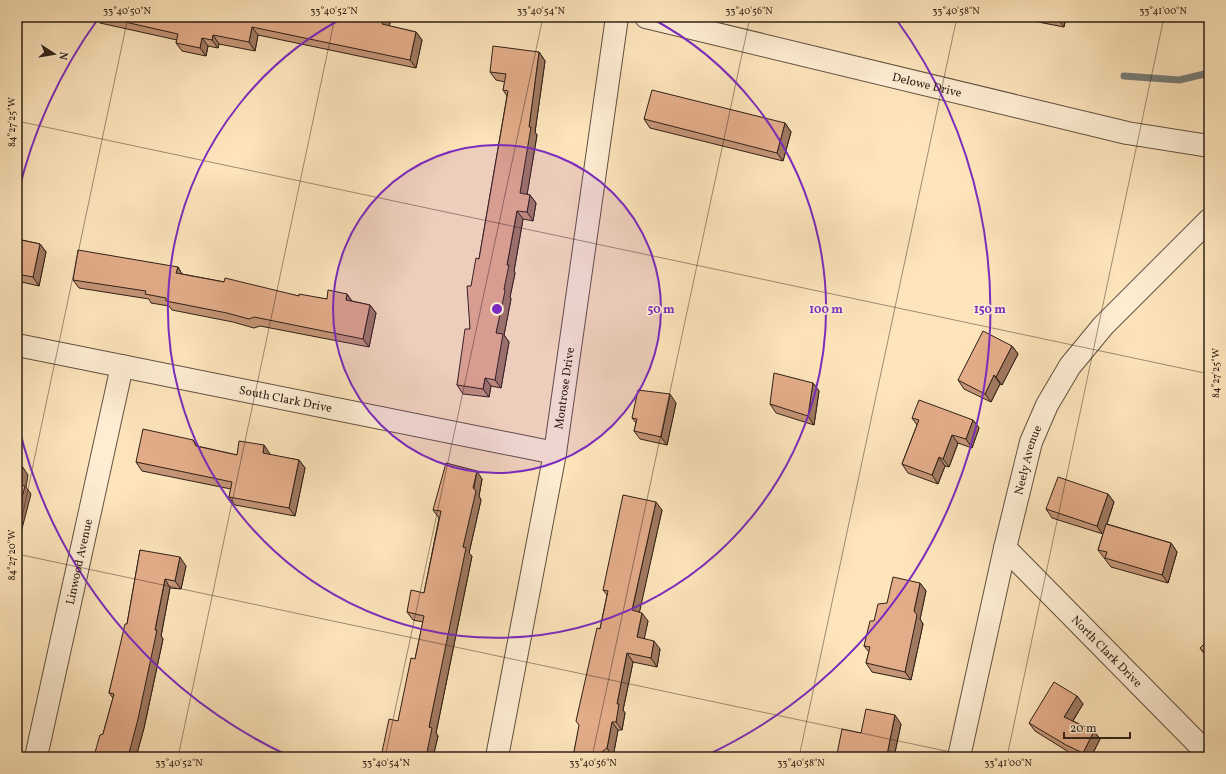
<svg xmlns="http://www.w3.org/2000/svg" width="1226" height="774" font-family="Vollkorn,serif">
  <rect width="100%" height="100%" fill="#fde4bb"/>
  <filter id="stains"><feTurbulence type="fractalNoise" baseFrequency=".005" numOctaves="4"/><feColorMatrix values="0 0 0 0 .2 0 0 0 0 .09 0 0 0 0 .02 0 0 0 .5 -.17"/></filter>
  <radialGradient id="worn" r=".72"><stop offset=".6" stop-color="#630" stop-opacity="0"/><stop offset="1" stop-color="#630" stop-opacity=".3"/></radialGradient>
  <g fill="none" stroke-linecap="round" stroke-linejoin="round">
    <!-- stream -->
    <path stroke="#767d7a" stroke-width="7" d="M 1124,76 L 1179,80 L 1209,73"/>
    <!-- minor casing -->
    <g stroke="#62513f" stroke-width="24">
      <g id="minor">
        <path id="s1" d="M 646,17 L 1127,133 L 1209,146"/>
        <path id="s2" d="M 17,345 L 555,453"/>
        <path id="s3" d="M 1005,548 L 1209,755"/>
        <path id="s4" d="M 36,757 L 122,366"/>
        <path id="s5" d="M 497,757 L 555,453 L 617,17"/>
        <path id="s6" d="M 959,757 L 1005,548 L 1031,442 L 1047,405 L 1070,366 L 1103,326 L 1209,220"/>
      </g>
    </g>
    <!-- minor -->
    <use href="#minor" stroke="#feedd3" stroke-width="22"/>
  </g>
  <!-- wall -->
  <path fill="#c49577" stroke="#2f2016" d="M 95,17 L 347,17 L 365,21 L 386,17 L 390,23 L 389,26 L 416,32 L 422,40 L 416,68 L 258,35 L 255,51 L 219,44 L 218,48 L 208,46 L 206,56 L 182,51 L 176,43 L 177,40 L 100,23 Z
    M 1012,17 L 1066,17 L 1064,27 Z
    M 539,52 L 545,61 L 535,132 L 537,135 L 527,194 L 530,195 L 536,203 L 533,221 L 523,219 L 514,271 L 515,273 L 510,297 L 511,299 L 504,335 L 509,342 L 501,388 L 491,386 L 489,397 L 463,394 L 457,385 L 470,329 L 471,286 L 479,259 L 507,96 L 503,90 L 505,82 L 496,80 L 490,72 Z
    M 644,119 L 785,123 L 791,132 L 783,161 L 650,128 Z
    M 17,239 L 40,244 L 46,252 L 39,286 L 17,281 Z
    M 178,267 L 182,274 L 299,296 L 327,299 L 347,294 L 352,301 L 370,305 L 376,313 L 369,347 L 260,326 L 254,328 L 233,322 L 172,310 L 169,306 L 151,303 L 149,299 L 79,288 L 73,280 Z
    M 1012,346 L 1018,354 L 1002,385 L 1000,384 L 991,402 L 964,389 L 958,380 Z
    M 813,383 L 819,391 L 814,425 L 776,413 L 770,404 Z
    M 676,403 L 667,445 L 640,439 L 634,431 L 636,423 L 632,418 Z
    M 912,418 L 973,420 L 979,428 L 972,448 L 958,443 L 949,467 L 945,466 L 938,484 L 908,473 L 902,464 L 917,425 Z
    M 193,440 L 197,446 L 237,455 L 264,445 L 270,455 L 299,460 L 305,468 L 295,516 L 235,505 L 229,497 L 231,489 L 142,471 L 136,462 Z
    M 482,479 L 479,496 L 481,500 L 469,553 L 472,556 L 436,733 L 438,736 L 433,757 L 381,757 L 398,721 L 415,659 L 423,622 L 413,620 L 407,612 L 424,593 L 439,518 L 433,510 Z
    M 1108,494 L 1114,502 L 1107,524 L 1171,543 L 1177,552 L 1168,583 L 1111,567 L 1098,550 L 1103,534 L 1052,518 L 1046,509 Z
    M 662,510 L 639,612 L 648,621 L 644,638 L 660,649 L 657,667 L 633,662 L 623,710 L 625,713 L 622,730 L 618,730 L 613,757 L 573,757 L 607,595 L 603,590 Z
    M 140,550 L 186,566 L 181,589 L 170,588 L 161,636 L 163,639 L 144,728 L 136,757 L 94,757 L 94,756 L 103,734 L 113,698 L 109,693 L 127,624 Z
    M 920,583 L 926,591 L 920,619 L 923,624 L 911,680 L 872,672 L 866,663 L 869,652 L 864,646 L 874,621 L 887,603 Z
    M 1209,639 L 1209,660 L 1200,648 Z
    M 1077,696 L 1083,704 L 1073,721 L 1094,731 L 1100,739 L 1091,757 L 1079,757 L 1072,754 L 1035,731 L 1029,723 Z
    M 901,724 L 894,757 L 839,757 L 837,754 L 861,733 Z"/>
  <!-- shaded-wall -->
  <path fill="#a07961" stroke="#2f2016" d="M 383,17 L 386,17 L 390,23 L 388,32 L 382,24 Z
    M 1059,17 L 1066,17 L 1064,27 L 1058,19 Z
    M 252,27 L 258,35 L 255,51 L 249,42 Z
    M 416,32 L 422,40 L 416,68 L 410,60 Z
    M 213,35 L 219,44 L 218,48 L 212,40 Z
    M 202,38 L 208,46 L 206,56 L 200,48 Z
    M 539,52 L 545,61 L 535,132 L 537,135 L 526,201 L 520,193 Z
    M 785,123 L 791,132 L 783,161 L 777,153 Z
    M 530,195 L 536,203 L 533,221 L 527,212 Z
    M 517,211 L 523,219 L 514,271 L 515,273 L 510,297 L 511,299 L 504,335 L 509,342 L 501,388 L 495,380 L 496,333 L 504,289 L 507,265 Z
    M 40,244 L 46,252 L 39,286 L 33,277 Z
    M 178,267 L 183,276 L 176,273 Z
    M 347,294 L 353,303 L 346,300 Z
    M 370,305 L 376,313 L 369,347 L 363,339 Z
    M 1012,346 L 1018,354 L 1002,385 L 996,377 Z
    M 994,375 L 1000,384 L 991,402 L 985,394 Z
    M 485,378 L 491,386 L 489,397 L 483,389 Z
    M 813,383 L 819,391 L 814,425 L 808,416 Z
    M 670,394 L 676,403 L 667,445 L 661,437 Z
    M 973,420 L 979,428 L 972,448 L 966,439 Z
    M 952,435 L 958,443 L 949,467 L 943,459 Z
    M 264,445 L 270,454 L 268,462 L 263,453 Z
    M 939,457 L 945,466 L 938,484 L 932,475 Z
    M 299,460 L 305,468 L 295,516 L 289,508 Z
    M 22,466 L 28,475 L 26,487 L 31,494 L 17,548 L 17,517 L 18,484 Z
    M 477,471 L 482,479 L 479,496 L 481,500 L 469,553 L 472,556 L 436,733 L 438,736 L 433,757 L 426,757 L 429,727 Z
    M 1108,494 L 1114,502 L 1103,535 L 1097,526 Z
    M 656,502 L 662,510 L 638,619 L 632,610 Z
    M 1171,543 L 1177,552 L 1168,583 L 1162,575 Z
    M 180,557 L 186,566 L 181,589 L 175,581 Z
    M 165,579 L 170,588 L 161,636 L 163,639 L 144,728 L 136,757 L 128,757 L 155,630 Z
    M 920,583 L 926,591 L 920,619 L 923,624 L 911,680 L 905,672 L 914,611 Z
    M 642,613 L 648,621 L 643,645 L 637,637 Z
    M 654,641 L 660,649 L 657,667 L 651,658 Z
    M 627,653 L 633,662 L 623,710 L 625,713 L 622,730 L 616,722 L 617,704 Z
    M 1077,696 L 1083,704 L 1070,725 L 1064,717 Z
    M 895,715 L 901,724 L 894,757 L 889,757 L 887,755 Z
    M 612,722 L 618,730 L 613,757 L 607,748 Z
    M 1094,731 L 1100,739 L 1091,757 L 1086,757 L 1083,753 Z"/>
  <!-- building -->
  <path fill="#e4ad8a" stroke="#2f2016" d="M 103,17 L 347,17 L 365,21 L 366,17 L 383,17 L 382,24 L 416,32 L 410,60 L 252,27 L 249,42 L 213,35 L 212,40 L 202,38 L 200,48 L 176,43 L 178,34 Z
    M 1050,17 L 1059,17 L 1058,19 Z
    M 493,46 L 539,52 L 529,127 L 531,127 L 520,193 L 530,195 L 527,212 L 517,211 L 507,265 L 509,265 L 504,289 L 505,291 L 496,333 L 503,334 L 495,380 L 485,378 L 483,389 L 457,385 L 465,329 L 470,329 L 467,286 L 471,286 L 476,258 L 479,259 L 508,91 L 503,90 L 506,74 L 490,72 Z
    M 652,90 L 785,123 L 777,153 L 644,119 Z
    M 17,239 L 40,244 L 33,277 L 17,274 Z
    M 78,250 L 178,267 L 176,273 L 224,282 L 225,278 L 299,296 L 299,294 L 327,299 L 328,290 L 347,294 L 346,300 L 370,305 L 363,339 L 254,317 L 249,319 L 227,313 L 166,301 L 166,298 L 145,294 L 146,291 L 73,280 Z
    M 983,331 L 1012,346 L 996,377 L 994,375 L 985,394 L 958,380 Z
    M 774,373 L 813,383 L 808,416 L 770,404 Z
    M 638,390 L 670,394 L 661,437 L 634,431 L 637,419 L 632,418 Z
    M 919,400 L 973,420 L 966,439 L 952,435 L 943,459 L 939,457 L 932,475 L 902,464 L 919,420 L 912,418 Z
    M 143,429 L 193,440 L 196,446 L 237,455 L 239,441 L 264,445 L 263,453 L 299,460 L 289,508 L 229,497 L 232,482 L 136,462 Z
    M 446,463 L 477,471 L 473,488 L 476,491 L 463,547 L 466,548 L 429,727 L 432,728 L 426,757 L 381,757 L 389,719 L 398,721 L 411,658 L 415,659 L 424,616 L 407,612 L 411,590 L 424,593 L 441,511 L 433,510 Z
    M 17,465 L 22,466 L 18,484 L 25,486 L 17,517 Z
    M 1058,477 L 1108,494 L 1097,526 L 1046,509 Z
    M 623,495 L 656,502 L 632,610 L 642,613 L 637,637 L 654,641 L 651,658 L 627,653 L 617,704 L 619,704 L 616,722 L 612,722 L 607,748 L 595,757 L 573,757 L 579,725 L 576,721 L 597,628 L 600,629 L 608,591 L 603,590 Z
    M 1106,524 L 1171,543 L 1162,575 L 1105,558 L 1107,552 L 1098,550 Z
    M 140,550 L 180,557 L 175,581 L 165,579 L 155,630 L 157,630 L 138,719 L 128,757 L 96,757 L 94,756 L 100,735 L 103,734 L 114,694 L 109,693 L 125,624 L 127,624 Z
    M 893,577 L 920,583 L 914,611 L 917,615 L 905,672 L 866,663 L 870,647 L 864,646 L 870,621 L 874,621 L 878,604 L 887,603 Z
    M 1209,639 L 1209,658 L 1200,648 Z
    M 1054,682 L 1077,696 L 1064,717 L 1094,731 L 1083,753 L 1066,745 L 1029,723 Z
    M 866,709 L 895,715 L 887,755 L 882,754 L 881,757 L 849,757 L 837,754 L 842,729 L 861,733 Z
    M 1017,752 L 1040,757 L 1016,757 Z"/>
  <!-- ticks -->
  <path fill="none" stroke="#2f2016" stroke-width="1" stroke-opacity="0.45" d="M 17,121 L 1209,374M 17,541 L 128,17M 17,554 L 974,757M 178,757 L 335,17M 385,757 L 543,17M 592,757 L 750,17M 799,757 L 957,17M 1007,757 L 1164,17"/>
  <!-- distance rings -->
  <circle cx="497" cy="309" r="164" fill="#7b2cbf" fill-opacity=".12"/>
  <g fill="none" stroke="#7b2cbf" stroke-width="2">
    <circle cx="497" cy="309" r="164"/>
    <path d="M649 17A329 329 0 1 1 345 17"/>
    <path d="M289 756A493 493 0 0 1 18 424M18 194A493 493 0 0 1 98 19M896 19A493 493 0 0 1 705 756"/>
  </g>
  <g text-anchor="middle" stroke-width="3.5" stroke-linejoin="round" paint-order="stroke">
    <!-- street labels -->
    <g font-size="12" fill="#2f2016" stroke="#feedd3">
      <text dy="4" stroke="none"><textPath href="#s1" startOffset="289">Delowe Drive</textPath></text>
      <text dy="4" stroke="none"><textPath href="#s5" startOffset="375">Montrose Drive</textPath></text>
      <text dy="4" stroke="none"><textPath href="#s2" startOffset="274">South Clark Drive</textPath></text>
      <text dy="4" stroke="none"><textPath href="#s6" startOffset="305">Neely Avenue</textPath></text>
      <text dy="4" stroke="none"><textPath href="#s4" startOffset="200">Linwood Avenue</textPath></text>
      <text dy="4" stroke="none"><textPath href="#s3" startOffset="145">North Clark Drive</textPath></text>
    </g>
  </g>
  <circle cx="497" cy="309" r="6" fill="#7b2cbf" stroke="#feedd3" stroke-width="2"/>
  <g font-size="12" text-anchor="middle" font-weight="bold" fill="#7b2cbf" stroke="#feedd3" stroke-width="3.5" stroke-linejoin="round" paint-order="stroke">
    <text x="661" y="313">50 m</text>
    <text x="826" y="313">100 m</text>
    <text x="990" y="313">150 m</text>
  </g>
  <!-- margin -->
  <rect width="1226" height="774" fill="none" stroke="#fde4bb" stroke-width="44"/>
  <!-- north arrow -->
  <g transform="translate(54 54) rotate(102)" stroke="#feedd3" stroke-width="3" paint-order="stroke">
  <path d="M0-3L7 15L0 10L-7 15Z" fill="#2f2016"/>
  <text y="-6" font-size="11" font-weight="bold" text-anchor="middle" fill="#2f2016">N</text>
  </g>
  <!-- scale -->
  <path d="M1064 732v6h66v-6" fill="none" stroke="#2f2016" stroke-width="2"/>
  <text x="1070" y="732" font-size="12" fill="#2f2016" stroke="#feedd3" stroke-width="3" paint-order="stroke">20 m</text>
  <rect x="22" y="22" width="1182" height="730" fill="none" stroke="#2f2016" stroke-width="1.5"/>
  <g font-size="10" text-anchor="middle" fill="#2f2016">
    <text x="127" y="14">33°40'50"N</text>
    <text x="334" y="14">33°40'52"N</text>
    <text x="541" y="14">33°40'54"N</text>
    <text x="749" y="14">33°40'56"N</text>
    <text x="956" y="14">33°40'58"N</text>
    <text x="1163" y="14">33°41'00"N</text>
    <text transform="translate(11 122) rotate(-90)" y="4">84°27'25"W</text>
    <text transform="translate(1215 373) rotate(-90)" y="4">84°27'25"W</text>
    <text transform="translate(11 555) rotate(-90)" y="4">84°27'20"W</text>
    <text x="179" y="766">33°40'52"N</text>
    <text x="386" y="766">33°40'54"N</text>
    <text x="593" y="766">33°40'56"N</text>
    <text x="801" y="766">33°40'58"N</text>
    <text x="1008" y="766">33°41'00"N</text>
  </g>
  <rect width="100%" height="100%" filter="url(#stains)"/>
  <rect width="100%" height="100%" fill="url(#worn)"/>
</svg>
